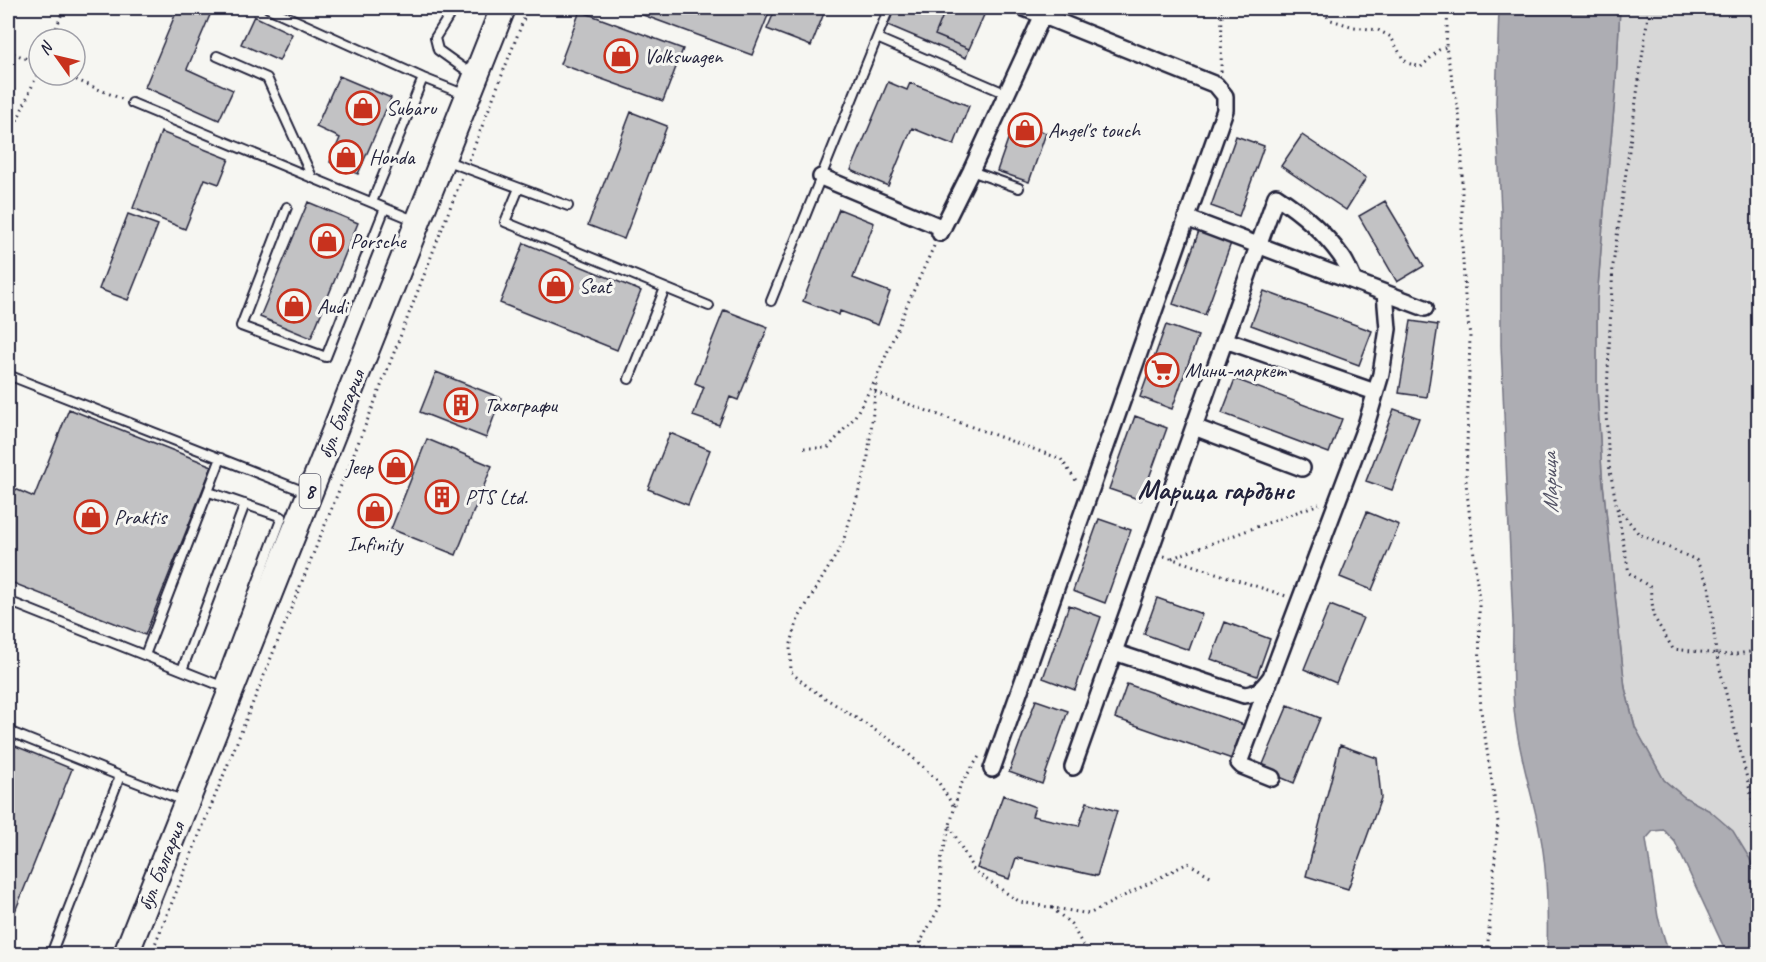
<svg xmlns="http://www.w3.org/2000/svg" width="1766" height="962" font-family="Caveat,sans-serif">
  <rect width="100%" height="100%" fill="#f6f6f2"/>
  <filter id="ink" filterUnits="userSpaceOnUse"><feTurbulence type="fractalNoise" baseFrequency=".0167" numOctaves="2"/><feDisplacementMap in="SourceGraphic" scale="12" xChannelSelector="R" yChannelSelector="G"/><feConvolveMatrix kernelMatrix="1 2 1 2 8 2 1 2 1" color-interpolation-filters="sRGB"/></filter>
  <g filter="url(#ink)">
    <!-- green -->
    <path fill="#d7d7d7" stroke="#7c7c89" stroke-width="1.5" d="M 1620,8 L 1758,8 L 1758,885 L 1750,859 L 1710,811 L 1684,797 L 1664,780 L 1635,727 L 1625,688 L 1602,474 L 1597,389 L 1597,300 L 1604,211 L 1615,98 Z"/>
    <!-- water -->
    <path fill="#adadb3" stroke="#757583" stroke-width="1.5" d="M 1499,8 L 1620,8 L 1615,98 L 1604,211 L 1597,300 L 1597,389 L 1602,474 L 1625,688 L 1635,727 L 1664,780 L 1684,797 L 1710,811 L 1733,831 L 1750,859 L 1758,885 L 1758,954 L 1727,954 L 1675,842 L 1664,830 L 1653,831 L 1646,839 L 1658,917 L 1669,954 L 1547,954 C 1548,917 1548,881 1542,844 C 1535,802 1520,761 1515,718 C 1511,687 1513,654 1513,622 L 1501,345 L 1501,211 L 1496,103 Z"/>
    <!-- building -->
    <path fill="#c2c2c4" stroke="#22223b" stroke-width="1.5" d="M 178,8 L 213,8 L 187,69 L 233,90 L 219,120 L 145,87 Z
      M 624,8 L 771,8 L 752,55 Z
      M 776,8 L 826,8 L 811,46 L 767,29 Z
      M 895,8 L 946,8 L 935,35 L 969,49 L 966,58 L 888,25 Z
      M 946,8 L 965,8 L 984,15 L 969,49 L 935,35 Z
      M 580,11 L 683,49 L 663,101 L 560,64 Z
      M 254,16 L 292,34 L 279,61 L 241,44 Z
      M 339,76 L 391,98 L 358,174 L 330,162 L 340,138 L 316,127 Z
      M 888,82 L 907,90 L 910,83 L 969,106 L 954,145 L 912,128 L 888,186 L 851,170 Z
      M 631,112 L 667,126 L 624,239 L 588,225 Z
      M 1014,122 L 1046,133 L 1029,182 L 997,171 Z
      M 161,132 L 229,159 L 219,184 L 205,179 L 185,229 L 133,208 Z
      M 1302,135 L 1366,178 L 1346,210 L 1281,166 Z
      M 1236,136 L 1264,146 L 1239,216 L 1211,206 Z
      M 1385,201 L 1424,266 L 1397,282 L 1359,216 Z
      M 308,202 L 358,223 L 311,338 L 260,317 Z
      M 839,209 L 874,223 L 853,278 L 890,292 L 878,325 L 840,311 L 839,315 L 803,301 Z
      M 128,214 L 158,225 L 128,300 L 99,289 Z
      M 1199,231 L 1231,243 L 1205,315 L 1173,304 Z
      M 524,243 L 641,291 L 617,350 L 500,303 Z
      M 1264,291 L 1372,331 L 1359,365 L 1251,325 Z
      M 724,310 L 768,327 L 738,400 L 730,397 L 719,425 L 693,416 L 704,387 L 695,383 Z
      M 1411,321 L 1438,325 L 1427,397 L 1399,393 Z
      M 1166,325 L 1198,336 L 1172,409 L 1140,397 Z
      M 436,372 L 501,398 L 486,438 L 420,412 Z
      M 1235,379 L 1342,419 L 1329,453 L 1222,413 Z
      M 69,409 L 212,466 L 145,635 L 8,581 L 8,486 L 34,497 Z
      M 1394,409 L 1419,418 L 1392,490 L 1366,481 Z
      M 1135,416 L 1167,428 L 1141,500 L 1109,489 Z
      M 670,433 L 710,450 L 688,505 L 648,489 Z
      M 427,439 L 492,466 L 456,555 L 391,529 Z
      M 1367,512 L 1399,525 L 1372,590 L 1340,577 Z
      M 1099,519 L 1131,530 L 1105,603 L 1073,591 Z
      M 1157,598 L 1202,614 L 1189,650 L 1144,634 Z
      M 1069,605 L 1101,617 L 1075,690 L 1043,678 Z
      M 1330,605 L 1363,618 L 1336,683 L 1304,669 Z
      M 1225,622 L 1270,639 L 1257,676 L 1211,659 Z
      M 1127,684 L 1244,725 L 1232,759 L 1115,718 Z
      M 1036,700 L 1068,711 L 1042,784 L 1009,772 Z
      M 1288,705 L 1320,718 L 1294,783 L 1261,769 Z
      M 8,743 L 72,769 L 8,929 Z
      M 1340,745 L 1377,758 L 1381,798 L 1348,889 L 1306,876 Z
      M 1003,795 L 1035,807 L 1032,816 L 1079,826 L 1087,802 L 1117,811 L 1097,876 L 1016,858 L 1009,879 L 977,868 Z"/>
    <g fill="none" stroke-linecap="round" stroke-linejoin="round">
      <!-- service casing -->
      <g stroke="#22223b" stroke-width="12">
        <path id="service" d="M 268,8 L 423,78 L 466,95
          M 454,8 L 435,38 L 438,50 L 473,75
          M 877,38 L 1007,94
          M 217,56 L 267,78 L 312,177
          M 132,103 L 416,221
          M 447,161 L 568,206
          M 971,171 L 1019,188
          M 519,188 L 505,222 L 709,306
          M 372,202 L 423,78
          M 287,207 L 241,326 L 326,357 L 385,208
          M 771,301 L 889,8
          M 8,375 L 308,493
          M 629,379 L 665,288
          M 8,601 L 219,685 L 282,517 L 209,492
          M 145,655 L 221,458
          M 182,670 L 245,504
          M 8,731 L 120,776
          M 51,954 L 120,776 L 182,800"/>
      </g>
      <!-- minor casing -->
      <g stroke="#22223b" stroke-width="20">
        <path id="minor" d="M 821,177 L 943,228
          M 1186,218 L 1425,308
          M 940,233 L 971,171 L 1043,15
          M 1225,340 L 1375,392
          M 1194,427 L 1302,468
          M 1114,652 L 1244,695 C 1258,694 1263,688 1271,677 L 1366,425 L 1381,374 L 1388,329 L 1385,293
          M 1269,682 L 1239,763 L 1242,766 L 1272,778
          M 1073,767 L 1276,196 C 1301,212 1324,232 1341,256 C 1347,263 1350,273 1354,281
          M 992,769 L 1225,110 L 1225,96 L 1216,85 L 1024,8"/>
      </g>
      <!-- primary casing -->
      <g stroke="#22223b" stroke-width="28">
        <path id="primary" d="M 126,954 L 503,8"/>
      </g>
      <!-- path -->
      <path stroke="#22223b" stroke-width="3" stroke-dasharray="1.5 4.5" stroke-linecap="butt" d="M 1318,8 L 1331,20 L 1354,27 L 1378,30 L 1391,37 L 1402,57 L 1407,63 L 1421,67 L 1439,50 L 1446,47
        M 1448,8 L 1446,47 L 1459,114 L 1462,148 L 1462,244 L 1465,296 L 1470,336 L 1466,483 L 1479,601 L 1480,691 L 1481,711 L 1498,822 L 1487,954
        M 1649,8 L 1613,265 L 1606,413 L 1609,465 L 1629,573 L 1650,587 L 1654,617 L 1673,649 L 1728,655 L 1758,651
        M 52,39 L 64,8
        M 8,51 L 39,64
        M 1221,72 L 1222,8
        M 65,75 L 124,100
        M 10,137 L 39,70
        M 469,160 L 528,8
        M 934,246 L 907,305 L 877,377 L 867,465 L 842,545 L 798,619 L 790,647 L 791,672 L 808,687 L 901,747 L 937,780 L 954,807
        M 875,392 L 1061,459 L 1077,482
        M 804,448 L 828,448 L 854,418 L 876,379
        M 1618,508 L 1639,534 L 1696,560 L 1709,585 L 1716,653 L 1758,823
        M 1164,556 L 1286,596
        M 1172,558 L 1319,504
        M 950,826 L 974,871 L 1020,902 L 1089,914 L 1188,863 L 1212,877
        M 1052,908 L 1071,924 L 1088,954
        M 921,942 L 932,954
        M 151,954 L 376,399 L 462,177
        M 914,954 L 940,906 L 941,860 L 960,786 L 980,755"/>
      <!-- service -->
      <use href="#service" stroke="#f6f6f2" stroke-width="8"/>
      <!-- minor -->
      <use href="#minor" stroke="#f6f6f2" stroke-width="15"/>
      <!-- primary -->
      <use href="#primary" stroke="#f6f6f2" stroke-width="24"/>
    </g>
  </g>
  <!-- icons -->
  <defs>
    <g id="shop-ring" transform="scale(1.725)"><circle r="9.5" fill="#f6f6f2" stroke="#c8321e" stroke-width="1.5"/><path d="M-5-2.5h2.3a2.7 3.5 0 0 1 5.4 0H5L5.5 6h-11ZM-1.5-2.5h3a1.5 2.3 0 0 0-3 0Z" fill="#c8321e"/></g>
    <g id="supermarket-ring" transform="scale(1.725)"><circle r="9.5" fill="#f6f6f2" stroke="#c8321e" stroke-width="1.5"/><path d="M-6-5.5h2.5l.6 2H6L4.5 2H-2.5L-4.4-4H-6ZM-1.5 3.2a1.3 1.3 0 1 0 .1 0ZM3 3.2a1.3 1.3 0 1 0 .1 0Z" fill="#c8321e"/></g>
    <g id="building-ring" transform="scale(1.725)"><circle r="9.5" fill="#f6f6f2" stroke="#c8321e" stroke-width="1.5"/><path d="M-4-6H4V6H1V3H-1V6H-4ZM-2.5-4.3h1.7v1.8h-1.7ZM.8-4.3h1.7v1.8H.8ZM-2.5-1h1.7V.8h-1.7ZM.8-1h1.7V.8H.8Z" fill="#c8321e"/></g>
  </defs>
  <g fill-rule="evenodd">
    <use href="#shop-ring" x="621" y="56"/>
    <use href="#shop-ring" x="363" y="108"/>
    <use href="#shop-ring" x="1025" y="130"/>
    <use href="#shop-ring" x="346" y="157"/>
    <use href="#shop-ring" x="327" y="241"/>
    <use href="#shop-ring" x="556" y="286"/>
    <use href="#shop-ring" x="294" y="306"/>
    <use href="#supermarket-ring" x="1162" y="370"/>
    <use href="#building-ring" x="461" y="405"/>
    <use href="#shop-ring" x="396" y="467"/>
    <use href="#building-ring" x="442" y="497"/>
    <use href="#shop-ring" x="375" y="511"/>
    <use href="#shop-ring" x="91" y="517"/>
  </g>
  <g text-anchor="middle" stroke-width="6" stroke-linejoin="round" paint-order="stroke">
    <!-- shield labels -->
    <rect fill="#f6f6f2" stroke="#626272" stroke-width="1.5" x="299.5" y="474" width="21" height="34" rx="4.5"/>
    <g font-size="20" font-weight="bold" fill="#22223b">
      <text x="310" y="498">8</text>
    </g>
    <!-- poi labels -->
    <g font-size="21" fill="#22223b" stroke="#f6f6f2" text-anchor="start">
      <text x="644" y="63">Volkswagen</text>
      <text x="386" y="115">Subaru</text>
      <text x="1048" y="137">Angel's touch</text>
      <text x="369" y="164">Honda</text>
      <text x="350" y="248">Porsche</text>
      <text x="579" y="293">Seat</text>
      <text x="317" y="313">Audi</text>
      <text x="1185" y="377">Мини-маркет</text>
      <text x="484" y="412">Тахографи</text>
      <text x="373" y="474" text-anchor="end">Jeep</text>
      <text x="465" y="504">PTS Ltd.</text>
      <text x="114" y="524">Praktis</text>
      <text x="375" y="551" text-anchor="middle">Infinity</text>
    </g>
    <!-- street labels -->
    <g font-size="21" fill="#22223b" stroke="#f6f6f2">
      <text transform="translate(341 414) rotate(-68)" y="7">бул. България</text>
      <text transform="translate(161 866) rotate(-68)" y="7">бул. България</text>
    </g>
    <!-- water labels -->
    <g font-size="22" font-style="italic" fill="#535365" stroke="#f6f6f2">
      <text transform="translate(1549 483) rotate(-92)" y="8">Марица</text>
    </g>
    <!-- district labels -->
    <g font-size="27" font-weight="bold" fill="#22223b" stroke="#f6f6f2">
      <text x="1216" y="499">Марица гардънс</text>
    </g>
  </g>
  <!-- margin -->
  <rect width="1766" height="962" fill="none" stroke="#f6f6f2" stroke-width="30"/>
  <rect x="15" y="15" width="1736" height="932" fill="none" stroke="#22223b" stroke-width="2" filter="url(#ink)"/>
  <!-- north arrow -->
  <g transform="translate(57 57) rotate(304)"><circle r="28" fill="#f6f6f2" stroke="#a1a1a9" stroke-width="1.5"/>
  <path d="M0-4.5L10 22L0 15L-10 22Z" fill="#c8321e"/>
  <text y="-9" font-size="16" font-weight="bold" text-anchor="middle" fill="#22223b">N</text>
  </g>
</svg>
